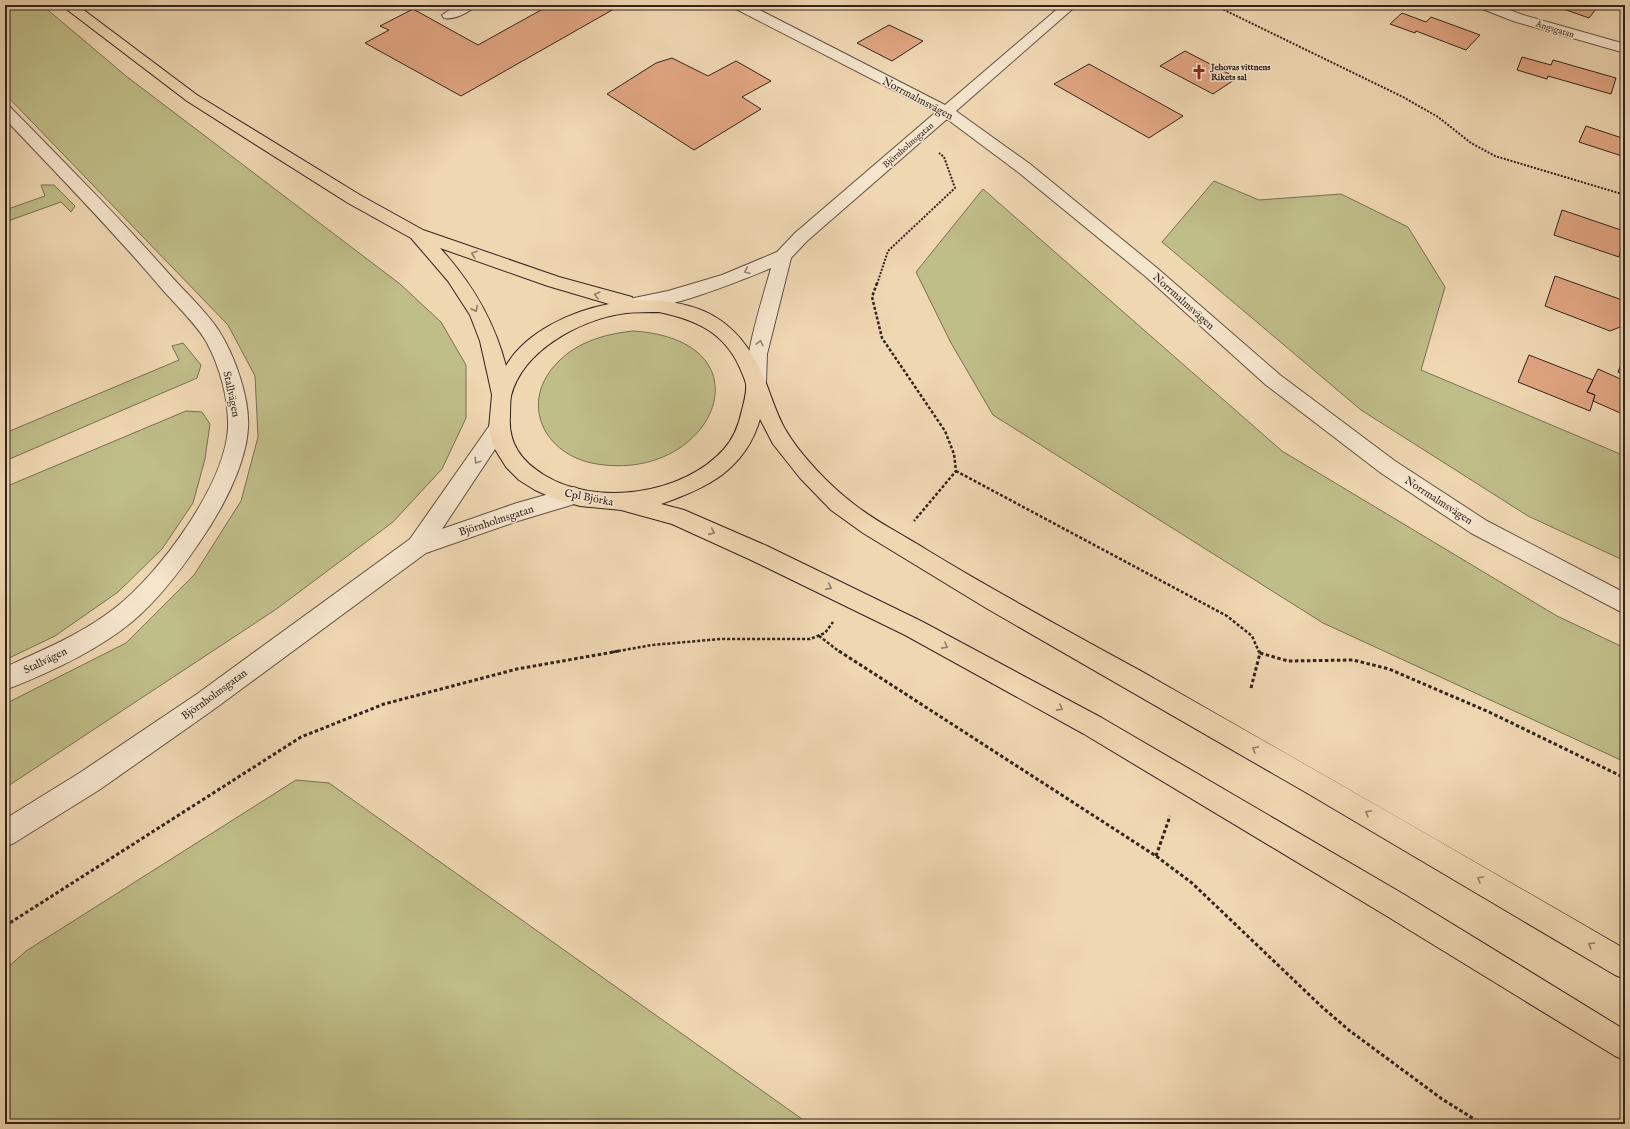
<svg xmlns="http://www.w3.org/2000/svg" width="1630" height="1129" font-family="'IM FELL English',serif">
  <rect width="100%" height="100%" fill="#efd7b2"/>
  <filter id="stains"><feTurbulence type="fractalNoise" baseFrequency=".005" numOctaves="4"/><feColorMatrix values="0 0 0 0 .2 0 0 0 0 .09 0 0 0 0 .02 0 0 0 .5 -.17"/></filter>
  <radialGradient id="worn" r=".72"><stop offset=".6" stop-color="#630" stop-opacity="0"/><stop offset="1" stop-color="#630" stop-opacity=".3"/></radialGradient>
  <!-- green -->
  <path fill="#bfbd88" stroke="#787053" d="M 5,5 L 42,5 L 126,76 L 400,284 L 441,322 L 466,365 L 466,418 L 442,469 L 393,522 L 275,610 L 5,788 L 5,704 L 126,643 L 194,575 L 241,501 L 258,437 L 255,376 L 228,325 L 5,94 Z
    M 1214,181 L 1259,200 L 1341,194 L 1408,227 L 1445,287 L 1421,370 L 1625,456 L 1625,561 L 1528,516 L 1361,410 L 1162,242 Z
    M 41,185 L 54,185 L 75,206 L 71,212 L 61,202 L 5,222 L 5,210 L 45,196 Z
    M 983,189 L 1282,451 L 1557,616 L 1625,648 L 1625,762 L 1323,623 L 993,415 L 951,343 L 916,272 Z
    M 633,331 C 774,340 715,483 597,464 C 544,456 517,402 559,361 C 579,341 606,334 633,331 Z
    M 183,343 L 201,365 L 197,378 L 5,461 L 5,433 L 179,360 L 172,346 Z
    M 186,411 L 202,412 L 210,424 L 205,459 L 193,503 L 162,549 L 118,592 L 55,636 L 5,660 L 5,487 Z
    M 296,780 L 329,783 L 809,1124 L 5,1124 L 5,970 L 26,951 Z"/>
  <!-- building -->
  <path fill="#e1a682" stroke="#32241e" d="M 550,5 L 621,5 L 461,96 L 365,43 L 389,30 L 380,26 L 413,9 L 478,45 Z
    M 1533,5 L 1551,5 L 1547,10 Z
    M 1552,5 L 1599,5 L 1589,18 Z
    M 1402,13 L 1426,22 L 1431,17 L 1480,35 L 1466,50 L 1416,31 L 1415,33 L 1390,24 Z
    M 889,25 L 923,41 L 892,61 L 857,43 Z
    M 1185,51 L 1237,78 L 1213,94 L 1160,66 Z
    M 1522,57 L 1551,65 L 1553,60 L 1616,78 L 1611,94 L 1548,76 L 1547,79 L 1517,70 Z
    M 672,58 L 708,76 L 736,61 L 771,81 L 742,97 L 761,109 L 694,150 L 607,94 L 656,63 Z
    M 1089,64 L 1183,116 L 1149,138 L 1054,84 Z
    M 1586,126 L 1625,139 L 1625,157 L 1579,142 Z
    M 1562,210 L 1621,230 L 1622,224 L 1625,225 L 1625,251 L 1621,249 L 1619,257 L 1554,235 Z
    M 1555,276 L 1622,300 L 1623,296 L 1625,297 L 1625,325 L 1610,331 L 1545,306 Z
    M 1529,355 L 1593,380 L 1587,392 L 1595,395 L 1590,411 L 1518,382 Z
    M 1622,362 L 1625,364 L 1625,375 L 1618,372 Z
    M 1598,369 L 1625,381 L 1625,415 L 1593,401 L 1595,395 L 1587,392 Z"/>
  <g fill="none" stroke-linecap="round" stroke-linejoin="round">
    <!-- lane casing -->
    <g stroke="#615143" stroke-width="2">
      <path id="lane" d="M 457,5 L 475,5 C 470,13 453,20 444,18 L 442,15 Z"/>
    </g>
    <!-- street casing -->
    <g stroke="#615143" stroke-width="2">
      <path id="street" d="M 732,5 L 750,5 L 945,105 L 1062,5 L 1077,5 L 956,111 L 1030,164 L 1157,268 L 1280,375 L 1395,461 L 1487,521 L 1625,593 L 1625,614 L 1471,533 L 1381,473 L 1266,385 L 1145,276 L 1018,172 L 947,119 L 807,241 L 791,258 L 767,354 L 766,382 L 763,387 L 756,389 L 749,387 C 739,369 765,291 771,268 C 745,279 653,316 629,309 L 626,304 L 629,299 L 668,291 L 722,275 L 777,252 L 795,233 L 936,112 L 734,8 Z
        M 1478,5 L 1497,5 L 1523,15 L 1625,44 L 1625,53 L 1513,21 L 1480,8 Z
        M 5,105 L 10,107 C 64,162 119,217 170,275 C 186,293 206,311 219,331 C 235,356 250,399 248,428 C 246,466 220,513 199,543 C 180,571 159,599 133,621 C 97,651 49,673 5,690 L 5,667 C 43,650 82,634 115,608 C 159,574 225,485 228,428 C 229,400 220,367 207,343 C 199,327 175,304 162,289 C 112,230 58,175 5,119 Z
        M 499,420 L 506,422 L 509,428 L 442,529 L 517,503 L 574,487 L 581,490 L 585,496 L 581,502 L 518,521 L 426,553 L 213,710 L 99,790 L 14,843 L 5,847 L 5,819 L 81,772 L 197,694 L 410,539 L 492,422 Z"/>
    </g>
    <!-- highway casing -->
    <g stroke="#32241e" stroke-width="2">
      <path id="highway" d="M 61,5 L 77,5 L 197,95 L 360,195 L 423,230 L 559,277 L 632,297 L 634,300 C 698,299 738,317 764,378 C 771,395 776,413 785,429 C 800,455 830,486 855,505 C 877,522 903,535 927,550 C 996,592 1068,631 1139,670 C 1302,762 1464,855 1625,949 L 1625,979 L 1615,975 L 1307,793 L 986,608 L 863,533 L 831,510 L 800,478 L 773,444 L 760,419 C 745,470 707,488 661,504 L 684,510 L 767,546 L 921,621 L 1102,718 L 1405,895 L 1625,1030 L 1625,1060 L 1615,1056 L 1385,915 L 1084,734 L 905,635 L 751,560 L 672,524 L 621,510 L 580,506 L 553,498 L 535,490 L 519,480 L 506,467 L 493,446 L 489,428 L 492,395 L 489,381 L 480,341 L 470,315 L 448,281 L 411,238 L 348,203 L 187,101 ZM 440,248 L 548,286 L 609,304 C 572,311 525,332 506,366 C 494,320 472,283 440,248 ZM 659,312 C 696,320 724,332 740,368 C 742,373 745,379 746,384 C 747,392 744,402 742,410 C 739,424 734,438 724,449 C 683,495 596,507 544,475 C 521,461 508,443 510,416 C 510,409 510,402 511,396 C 523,349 582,319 626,313 C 637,312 649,312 659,312 Z"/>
    </g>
    <!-- path-far2 -->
    <path stroke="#32241e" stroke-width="2" stroke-dasharray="2 1.5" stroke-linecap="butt" d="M 1214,5 L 1405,98 L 1438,117 L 1471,143 L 1495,156 L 1625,195
      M 877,284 L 888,251 L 955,188 L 944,157 L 939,153"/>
    <!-- path-far1 -->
    <path stroke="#32241e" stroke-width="2.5" stroke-dasharray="3 2" stroke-linecap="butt" d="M 877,283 L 872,297 L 882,338 L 945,431 L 954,454 L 956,471 L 914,521
      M 956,471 L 1227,616 L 1252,636 L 1259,652
      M 819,636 L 840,652
      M 613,652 L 652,645 L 720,639 L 810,639 L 825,633 L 833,622"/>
    <!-- path -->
    <path stroke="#32241e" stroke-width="3" stroke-dasharray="3.5 2.5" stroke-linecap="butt" d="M 839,651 L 1156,856 L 1192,883 L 1322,1007 L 1350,1031 L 1442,1099 L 1482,1124
      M 1260,653 L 1288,661 L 1353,660 L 1389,669 L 1489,712 L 1625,778
      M 1251,688 L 1260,653 L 1259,651
      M 1156,856 L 1170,816
      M 5,926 L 301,737 L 384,704 L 517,669 L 619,651"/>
    <!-- lane -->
    <use href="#lane" fill="#f5e5cd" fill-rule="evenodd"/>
    <!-- street -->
    <use href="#street" fill="#f5e5cd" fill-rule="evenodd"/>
    <!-- highway -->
    <use href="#highway" fill="#efd7b2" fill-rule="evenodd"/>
  </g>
  <!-- one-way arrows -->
  <defs><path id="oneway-chevron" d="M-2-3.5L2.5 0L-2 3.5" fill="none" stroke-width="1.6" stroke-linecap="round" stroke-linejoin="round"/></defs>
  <g stroke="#907e68">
    <use href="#oneway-chevron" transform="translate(474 254) rotate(-161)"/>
    <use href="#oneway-chevron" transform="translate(597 295) rotate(-166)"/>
    <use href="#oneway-chevron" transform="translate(475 309) rotate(63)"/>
    <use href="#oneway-chevron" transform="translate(712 532) rotate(24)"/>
    <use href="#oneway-chevron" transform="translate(829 587) rotate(26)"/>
    <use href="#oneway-chevron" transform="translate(945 646) rotate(28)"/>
    <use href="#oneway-chevron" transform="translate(1060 708) rotate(28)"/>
    <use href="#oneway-chevron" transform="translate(1255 749) rotate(-150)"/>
    <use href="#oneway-chevron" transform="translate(1368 813) rotate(-150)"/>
    <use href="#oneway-chevron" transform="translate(1480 879) rotate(-149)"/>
    <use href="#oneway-chevron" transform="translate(1591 945) rotate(-149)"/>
  </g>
  <g stroke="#948476">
    <use href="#oneway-chevron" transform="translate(747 271) rotate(157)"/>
    <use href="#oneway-chevron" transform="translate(760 343) rotate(-77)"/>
    <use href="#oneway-chevron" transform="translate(477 461) rotate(124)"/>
  </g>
  <!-- icons -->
  <defs>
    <g id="church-bare" transform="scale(1.2)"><path d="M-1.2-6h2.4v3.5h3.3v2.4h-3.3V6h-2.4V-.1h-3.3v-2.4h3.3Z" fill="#8f2418" stroke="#f5e5cd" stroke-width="2.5" paint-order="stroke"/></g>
  </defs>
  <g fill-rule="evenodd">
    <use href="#church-bare" x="1199" y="72"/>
  </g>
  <g text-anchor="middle" stroke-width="3" stroke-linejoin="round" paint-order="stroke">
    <!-- far-street labels -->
    <g font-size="9" fill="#32241e" stroke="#f5e5cd">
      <text transform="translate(1555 29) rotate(17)" y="3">Ängsgatan</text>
      <text transform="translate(908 145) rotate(-41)" y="3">Björnholmsgatan</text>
    </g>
    <!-- far-poi labels -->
    <g font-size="9" font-weight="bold" fill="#32241e" stroke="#f5e5cd" text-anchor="start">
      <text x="1211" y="70">Jehovas vittnens<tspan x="1211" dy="10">Rikets sal</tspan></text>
    </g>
    <!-- street labels -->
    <g font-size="11" fill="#32241e" stroke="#f5e5cd">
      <text transform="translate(918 98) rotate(28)" y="4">Norrmalmsvägen</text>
      <text transform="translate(1184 301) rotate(42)" y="4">Norrmalmsvägen</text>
      <text transform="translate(232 394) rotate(78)" y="4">Stallvägen</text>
      <text transform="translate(589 497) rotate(11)" y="4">Cpl Björka</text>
      <text transform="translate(1439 500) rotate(33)" y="4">Norrmalmsvägen</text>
      <text transform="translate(496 520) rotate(-18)" y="4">Björnholmsgatan</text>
      <text transform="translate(45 660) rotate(-26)" y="4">Stallvägen</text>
      <text transform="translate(214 694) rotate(-36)" y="4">Björnholmsgatan</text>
    </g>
  </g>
  <!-- margin -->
  <rect width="1630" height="1129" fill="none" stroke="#efd7b2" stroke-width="20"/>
  <rect x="6" y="6" width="1618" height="1117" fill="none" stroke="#32241e" stroke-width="2"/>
  <rect x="10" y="10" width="1610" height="1109" fill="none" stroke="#32241e"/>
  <rect width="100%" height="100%" filter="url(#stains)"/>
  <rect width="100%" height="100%" fill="url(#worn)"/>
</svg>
